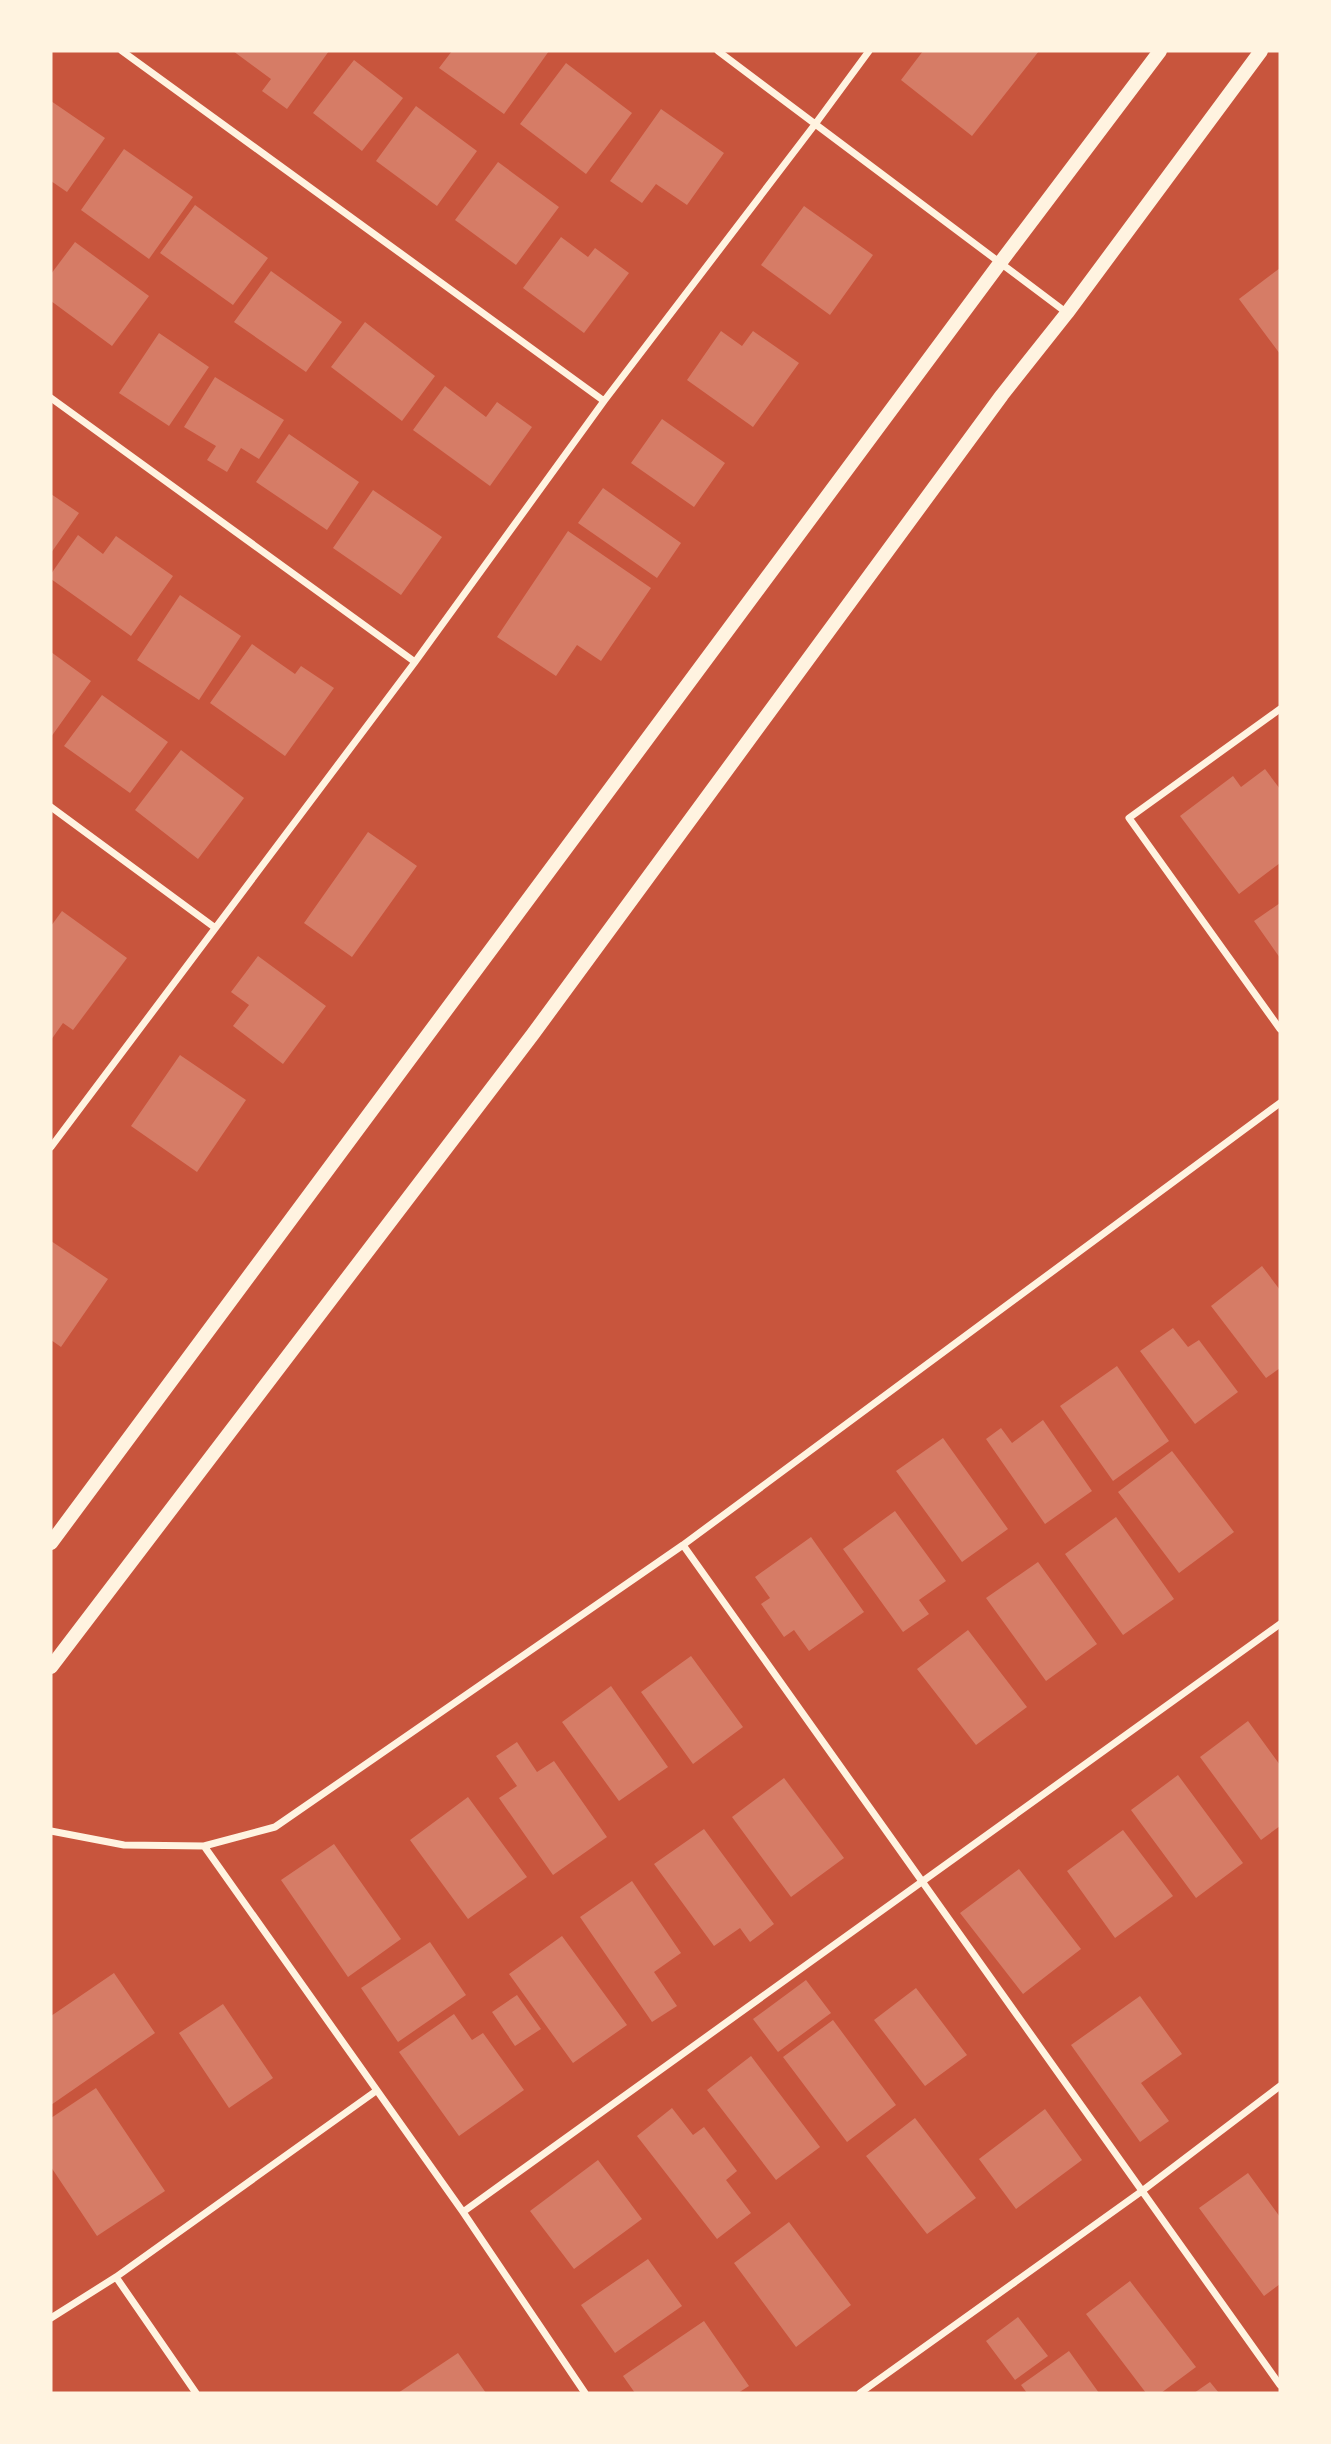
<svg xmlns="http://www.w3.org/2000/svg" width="1331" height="2444" font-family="'Work Sans',sans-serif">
  <rect width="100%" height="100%" fill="#c8553d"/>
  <!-- building -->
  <path fill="#d67c66" d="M 233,51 L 329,51 L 287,109 L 262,91 L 271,79 Z
    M 452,51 L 549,51 L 504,114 L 439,68 Z
    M 923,51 L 1039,51 L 972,136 L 901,80 Z
    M 354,60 L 403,98 L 362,151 L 313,113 Z
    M 566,63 L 632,113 L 586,174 L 520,124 Z
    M 51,101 L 105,138 L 67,192 L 51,181 Z
    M 416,106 L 477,151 L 437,206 L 376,161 Z
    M 661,109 L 724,153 L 687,205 L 656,184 L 642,203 L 610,181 Z
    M 124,149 L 193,197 L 149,259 L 81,210 Z
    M 498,162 L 559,207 L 516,265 L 455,220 Z
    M 195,205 L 268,258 L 233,305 L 160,253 Z
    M 804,206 L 873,255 L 830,315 L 761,265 Z
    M 561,237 L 588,257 L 595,248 L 629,273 L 584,333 L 523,288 Z
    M 75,242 L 149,296 L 112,346 L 51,301 L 51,274 Z
    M 1280,268 L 1280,354 L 1239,299 Z
    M 271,271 L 342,322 L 306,372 L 234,322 Z
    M 365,322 L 435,376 L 402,421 L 331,367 Z
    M 721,331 L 742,346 L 753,331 L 799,363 L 753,427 L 687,380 Z
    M 159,333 L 209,367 L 169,426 L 119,393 Z
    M 215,377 L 284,420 L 259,459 L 241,448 L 227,472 L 207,460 L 216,446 L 184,427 Z
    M 445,386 L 486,417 L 497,402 L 532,427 L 490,486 L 413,430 Z
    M 662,419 L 725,463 L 694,507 L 631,463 Z
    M 289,434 L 359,482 L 327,530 L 256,482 Z
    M 603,488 L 681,543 L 657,578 L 578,523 Z
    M 373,490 L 442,537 L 401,595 L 333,548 Z
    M 51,494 L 79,513 L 51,553 Z
    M 568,531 L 651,588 L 601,661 L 577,645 L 556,676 L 497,637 Z
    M 78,535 L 103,554 L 116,536 L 173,576 L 131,636 L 51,579 L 51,574 Z
    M 180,595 L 241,636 L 199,700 L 137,660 Z
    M 252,644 L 295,674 L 301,666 L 334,688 L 285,756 L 210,703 Z
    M 51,652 L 91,681 L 51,737 Z
    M 102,695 L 168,742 L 130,793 L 64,746 Z
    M 181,750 L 244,798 L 198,859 L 135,810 Z
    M 1265,769 L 1280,789 L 1280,863 L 1239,894 L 1180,816 L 1233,776 L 1241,787 Z
    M 368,832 L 417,866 L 352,957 L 304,923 Z
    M 1280,903 L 1280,958 L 1254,921 Z
    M 62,911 L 127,958 L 73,1030 L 63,1023 L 51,1040 L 51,926 Z
    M 258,956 L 326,1006 L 283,1064 L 233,1026 L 249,1005 L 231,992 Z
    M 180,1055 L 246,1100 L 197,1172 L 131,1126 Z
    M 51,1241 L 108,1279 L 61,1347 L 51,1340 Z
    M 1262,1266 L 1280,1290 L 1280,1368 L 1266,1378 L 1211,1306 Z
    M 1173,1328 L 1188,1347 L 1199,1340 L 1238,1392 L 1195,1424 L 1140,1351 Z
    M 1117,1366 L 1169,1441 L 1113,1481 L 1060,1406 Z
    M 1043,1420 L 1092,1491 L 1045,1524 L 986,1439 L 1001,1428 L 1012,1443 Z
    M 943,1438 L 1008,1529 L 962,1562 L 896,1471 Z
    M 1172,1451 L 1234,1532 L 1179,1573 L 1118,1492 Z
    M 895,1511 L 946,1581 L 919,1600 L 929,1614 L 903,1632 L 843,1549 Z
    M 1116,1517 L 1174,1599 L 1123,1635 L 1065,1554 Z
    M 811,1537 L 864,1612 L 809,1651 L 794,1630 L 784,1637 L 761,1604 L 770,1598 L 755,1577 Z
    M 1038,1562 L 1097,1644 L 1046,1681 L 986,1598 Z
    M 968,1630 L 1027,1707 L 976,1745 L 917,1669 Z
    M 691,1656 L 743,1727 L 693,1764 L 641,1692 Z
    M 611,1686 L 668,1767 L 619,1801 L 562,1722 Z
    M 1248,1721 L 1280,1765 L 1280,1826 L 1261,1840 L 1200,1757 Z
    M 517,1742 L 537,1772 L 554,1761 L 607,1837 L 553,1875 L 499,1798 L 517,1786 L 496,1756 Z
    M 1178,1775 L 1243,1863 L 1196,1898 L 1131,1810 Z
    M 784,1778 L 844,1858 L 791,1897 L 732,1817 Z
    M 468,1797 L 527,1877 L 468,1919 L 410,1840 Z
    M 704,1829 L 774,1924 L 750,1942 L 740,1928 L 714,1946 L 654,1864 Z
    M 1123,1830 L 1173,1896 L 1115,1938 L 1067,1871 Z
    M 334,1844 L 401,1939 L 348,1977 L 281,1880 Z
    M 1019,1869 L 1081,1949 L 1023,1994 L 960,1913 Z
    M 632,1881 L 681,1953 L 654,1972 L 677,2006 L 652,2022 L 580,1917 Z
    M 562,1936 L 627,2025 L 573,2063 L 509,1974 Z
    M 430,1942 L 466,1995 L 398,2042 L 361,1988 Z
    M 114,1973 L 155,2033 L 51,2105 L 51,2016 Z
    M 806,1980 L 831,2013 L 778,2052 L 753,2019 Z
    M 916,1988 L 967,2055 L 925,2086 L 874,2020 Z
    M 517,1995 L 541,2029 L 515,2046 L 492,2012 Z
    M 1140,1996 L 1182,2054 L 1141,2083 L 1169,2121 L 1140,2142 L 1071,2045 Z
    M 223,2004 L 273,2078 L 229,2108 L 179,2033 Z
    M 454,2014 L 472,2040 L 483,2033 L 524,2090 L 459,2136 L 399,2052 Z
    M 833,2020 L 896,2105 L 847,2142 L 783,2057 Z
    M 751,2056 L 820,2147 L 776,2180 L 707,2090 Z
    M 96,2088 L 165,2191 L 97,2236 L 51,2167 L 51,2118 Z
    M 672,2108 L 693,2135 L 704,2127 L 737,2171 L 726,2180 L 751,2213 L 717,2239 L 637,2136 Z
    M 1045,2109 L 1082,2160 L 1016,2209 L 979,2159 Z
    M 915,2118 L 976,2198 L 927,2234 L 866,2156 Z
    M 598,2160 L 642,2219 L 574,2269 L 530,2211 Z
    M 1248,2173 L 1280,2217 L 1280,2284 L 1264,2296 L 1199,2208 Z
    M 789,2222 L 851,2305 L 796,2347 L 734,2263 Z
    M 648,2259 L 682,2306 L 615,2353 L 581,2305 Z
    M 1130,2281 L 1196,2367 L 1161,2393 L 1146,2393 L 1086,2314 Z
    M 1018,2317 L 1048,2356 L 1015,2380 L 986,2341 Z
    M 704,2321 L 749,2386 L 738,2393 L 635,2393 L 623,2376 Z
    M 1069,2351 L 1099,2393 L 1027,2393 L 1021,2385 Z
    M 458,2353 L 486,2393 L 398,2393 Z
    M 1210,2382 L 1219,2393 L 1194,2393 Z"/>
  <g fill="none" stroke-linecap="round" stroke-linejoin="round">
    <!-- minor -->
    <path stroke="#fff3e0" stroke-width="7" d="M 122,51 L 604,401
      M 718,51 L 1067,313
      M 51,398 L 415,662
      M 1280,709 L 1129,818 L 1280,1029
      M 51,807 L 214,927
      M 51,1147 L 415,662 L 604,401 L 816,123 L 869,51
      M 683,1545 L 1280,2385
      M 51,1831 L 124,1845 L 204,1846 L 275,1827 L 683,1545 L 1280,1103
      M 204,1846 L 463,2212 L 585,2393
      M 463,2212 L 1280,1624
      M 116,2277 L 196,2393
      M 51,2318 L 116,2277 L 376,2091
      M 860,2393 L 1142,2191 L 1280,2086"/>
    <!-- secondary -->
    <path stroke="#fff3e0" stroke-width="14" d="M 51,1543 L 1000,263 L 1160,51
      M 51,1667 L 533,1034 L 1002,395 L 1067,313 L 1261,51"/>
  </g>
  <!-- border -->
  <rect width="1331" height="2444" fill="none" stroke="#fff3e0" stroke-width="105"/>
</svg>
